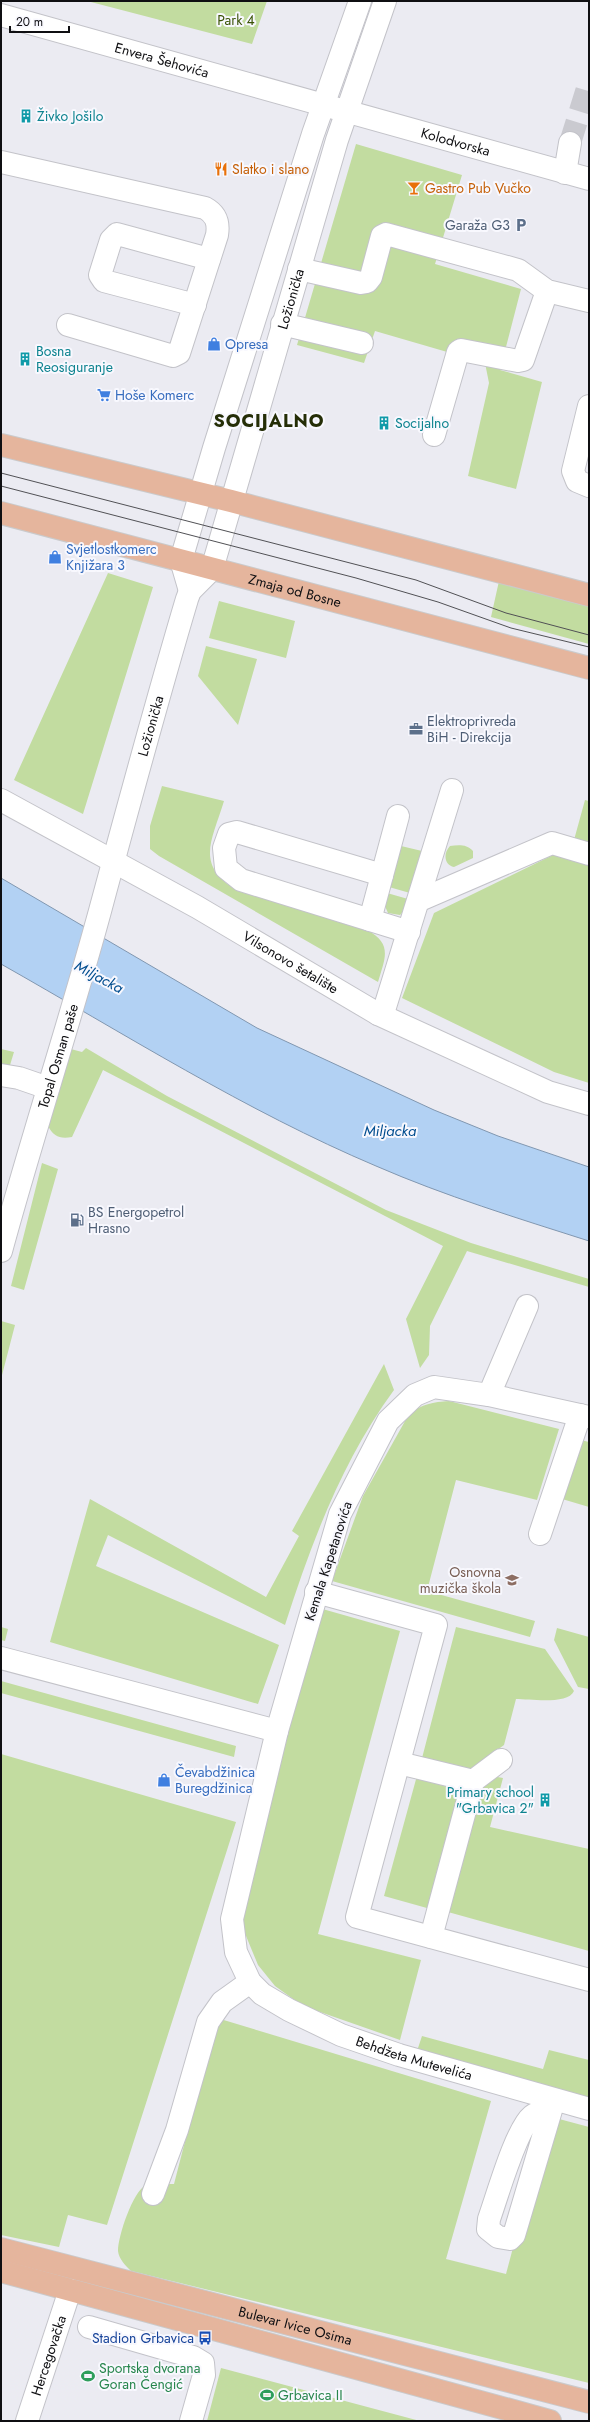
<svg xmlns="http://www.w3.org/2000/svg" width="590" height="2422" font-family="Jost,sans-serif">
  <rect width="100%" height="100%" fill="#ebebf2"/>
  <!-- green -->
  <path fill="#c2dca0" d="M 87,1 L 267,1 L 252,44 Z
    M 356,144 L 462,175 L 435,264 L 521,289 L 500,370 L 542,382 L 516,489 L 468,476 L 489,383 L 485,363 L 375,331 L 364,363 L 297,345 Z
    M 108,573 L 153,587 L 83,814 L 14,780 Z
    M 499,581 L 589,604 L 589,644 L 491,617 Z
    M 219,601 L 295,621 L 286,658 L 209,638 Z
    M 206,646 L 257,659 L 238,725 L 198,676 Z
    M 162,786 L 224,801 C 212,841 194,865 238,891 L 367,930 C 393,944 385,958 378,982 L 159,856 L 150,849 L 150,826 Z
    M 585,800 L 589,801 L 589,844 L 574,840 Z
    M 401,846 L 422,851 L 410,893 L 389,887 Z
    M 450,846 C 458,845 467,844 473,851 L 473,858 L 454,867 C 444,865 443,853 450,846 Z
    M 555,854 L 589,863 L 589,1083 L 554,1072 L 402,998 L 434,913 Z
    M 387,893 L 408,899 L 404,911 L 400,915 L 388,913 L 384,904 Z
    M 67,1048 L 82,1052 L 86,1048 L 167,1096 L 386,1210 L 471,1243 L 589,1279 L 589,1287 L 467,1251 L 430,1326 L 429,1355 L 420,1368 L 406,1319 L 443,1246 L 103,1070 L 72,1137 C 60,1139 54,1137 48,1126 Z
    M 1,1049 L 14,1052 L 7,1075 L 1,1073 Z
    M 42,1163 L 58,1169 L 24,1290 L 11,1286 Z
    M 1,1321 L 15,1325 L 1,1379 Z
    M 384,1364 L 394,1390 C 342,1461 312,1541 285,1625 L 108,1535 L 96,1566 L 279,1645 L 258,1704 L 50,1642 L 90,1499 L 266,1597 L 299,1536 L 292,1531 Z
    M 449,1401 L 559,1429 L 537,1500 L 456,1480 L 427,1591 L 535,1621 L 530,1637 L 332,1581 L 363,1496 L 409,1414 C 422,1404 433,1402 449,1401 Z
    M 569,1437 L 589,1442 L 589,1507 L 552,1496 Z
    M 319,1608 L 400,1631 L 318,1934 L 421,1960 L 400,2040 L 303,2006 L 275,1986 L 258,1965 L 237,1914 Z
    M 1,1627 L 8,1629 L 5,1641 L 1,1640 Z
    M 456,1627 L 545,1649 L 574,1691 C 568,1705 530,1699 516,1699 L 504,1745 L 474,1767 L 461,1772 L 421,1762 Z
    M 557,1628 L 589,1637 L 589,1689 L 578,1687 L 554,1640 Z
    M 1,1681 L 236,1746 L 234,1757 L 1,1693 Z
    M 1,1754 L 236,1822 L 107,2225 L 68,2215 L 59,2247 L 1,2235 Z
    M 418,1772 L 469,1785 L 434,1910 L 384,1896 Z
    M 492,1776 L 503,1778 L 490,1827 L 589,1849 L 589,1951 L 448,1912 L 479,1790 Z
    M 217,2018 L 491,2101 L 446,2259 L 506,2274 L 548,2116 L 589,2127 L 589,2383 L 131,2271 C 125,2265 119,2259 118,2251 C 118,2236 133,2191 146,2185 C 153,2181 166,2184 174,2184 Z
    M 422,2036 L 543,2069 L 549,2050 L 589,2060 L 589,2098 L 417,2051 Z
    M 221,2368 L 420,2421 L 207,2421 Z"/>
  <!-- water -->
  <path fill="#b2d1f3" stroke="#8197b0" d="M 1,878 L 257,1028 L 434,1110 L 498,1136 L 589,1167 L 589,1241 C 517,1218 445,1196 376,1166 C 246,1111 123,1033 1,964 Z"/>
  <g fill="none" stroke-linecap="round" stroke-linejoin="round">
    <!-- minor-tunnel -->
    <path stroke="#cacad0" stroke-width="22" stroke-dasharray="22 11" stroke-linecap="butt" d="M 570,143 L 589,82"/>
    <!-- minor casing -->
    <g stroke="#c3c3c9" stroke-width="24">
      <g id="minor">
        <path id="s1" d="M 1,15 L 589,179"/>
        <path d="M 1,162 L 205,208 C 216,214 219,223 217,235 L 179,353 L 173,356 L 68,325"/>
        <path d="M 565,173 L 570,143"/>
        <path d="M 299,269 L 361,283 L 367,282 L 371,277 L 382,236 L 386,234 L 518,270 L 547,291 L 589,301"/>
        <path d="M 195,305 L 104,281 L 100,275 L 111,240 L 117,234 L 209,259"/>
        <path d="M 282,324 L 362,343"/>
        <path d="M 589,406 L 573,471 L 577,481 L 589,486"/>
        <path d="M 434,435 L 458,352 L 461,350 L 518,361 L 523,360 L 547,291"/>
        <path d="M 190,591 L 181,560 L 214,448 L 313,134 L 360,1"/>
        <path id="s2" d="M 1,800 L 197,907 L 378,1014 L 548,1092 L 589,1104"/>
        <path d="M 382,875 L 237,832 L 229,834 L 224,848 L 226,868 L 241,880 L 409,932"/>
        <path d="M 420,900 L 552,843 L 589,854"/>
        <path d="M 370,920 L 398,816"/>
        <path d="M 378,1014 L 385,1007 L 452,790"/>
        <path d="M 1,1075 L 19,1078 L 48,1088"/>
        <path id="s3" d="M 1,1251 C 32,1137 69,1025 100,911 C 128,807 156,703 187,599 L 190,591 L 212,569 L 337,140 L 385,1"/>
        <path d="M 489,1395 L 527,1306"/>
        <path id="s4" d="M 589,1417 L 489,1395 L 434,1387 L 415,1395 L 388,1421 L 340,1514 L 277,1731 L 232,1919 L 236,1952 L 250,1982 L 262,1994 L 289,2010 L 341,2035 L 399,2055 L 589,2109"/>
        <path d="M 540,1534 L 580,1415"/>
        <path d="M 316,1592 L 436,1625 L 357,1917 L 589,1980"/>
        <path d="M 1,1658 L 277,1731"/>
        <path d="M 399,1763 L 473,1781 L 501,1760"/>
        <path d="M 431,1937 L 473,1781"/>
        <path d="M 550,2112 C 543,2112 537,2112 532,2116 C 516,2129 497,2197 489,2219 L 488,2229 L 498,2237 L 510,2239 L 514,2235 L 554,2100"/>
        <path d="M 153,2194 L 177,2130 L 208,2022 L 222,2002 L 250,1982"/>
        <path d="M 89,2327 L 193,2357 L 203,2363 L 204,2375 L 191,2421"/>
        <path id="s5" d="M 27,2421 L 70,2290"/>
      </g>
    </g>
    <!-- major casing -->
    <g stroke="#cacacb" stroke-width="24">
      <g id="major">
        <path d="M 1,445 L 231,501 L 589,595"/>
        <path id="s6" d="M 1,513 L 589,668"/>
        <path id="s7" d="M 1,2249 L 589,2402"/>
        <path d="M 1,2271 L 550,2421"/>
      </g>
    </g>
    <!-- minor -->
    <use href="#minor" stroke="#fff" stroke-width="22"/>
    <!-- major -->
    <use href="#major" stroke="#e5b59d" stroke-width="22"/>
    <!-- tram -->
    <path stroke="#515155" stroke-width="1" d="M 1,473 L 416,580 L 506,613 L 589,635
      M 1,486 L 356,578 L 438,602 L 511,628 L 589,647"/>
  </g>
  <!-- icons -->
  <defs>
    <g id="building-bare" transform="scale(1.08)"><path d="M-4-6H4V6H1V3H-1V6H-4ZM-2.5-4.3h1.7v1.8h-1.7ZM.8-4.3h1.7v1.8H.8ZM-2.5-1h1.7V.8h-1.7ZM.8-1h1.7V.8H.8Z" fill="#0f9aa8" stroke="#f8f8fe" stroke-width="2.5" paint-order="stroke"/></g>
    <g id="restaurant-bare" transform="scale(1.08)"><path d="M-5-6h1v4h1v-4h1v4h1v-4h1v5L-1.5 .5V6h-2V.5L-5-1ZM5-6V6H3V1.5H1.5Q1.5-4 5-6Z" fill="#e8710a" stroke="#f8f8fe" stroke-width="2.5" paint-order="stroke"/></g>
    <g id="bar-bare" transform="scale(1.08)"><path d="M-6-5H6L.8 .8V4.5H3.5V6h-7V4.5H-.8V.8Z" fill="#e8710a" stroke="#f8f8fe" stroke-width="2.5" paint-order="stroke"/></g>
    <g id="parking-bare" transform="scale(1.08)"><path d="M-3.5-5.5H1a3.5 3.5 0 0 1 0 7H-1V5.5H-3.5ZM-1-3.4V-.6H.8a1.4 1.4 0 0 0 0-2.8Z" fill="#5c6f8a" stroke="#f8f8fe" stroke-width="2.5" paint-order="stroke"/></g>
    <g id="shop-bare" transform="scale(1.08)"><path d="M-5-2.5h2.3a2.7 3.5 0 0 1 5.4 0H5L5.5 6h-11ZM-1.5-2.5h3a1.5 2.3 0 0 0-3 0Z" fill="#3f7fe0" stroke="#f8f8fe" stroke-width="2.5" paint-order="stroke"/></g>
    <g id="supermarket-bare" transform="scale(1.08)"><path d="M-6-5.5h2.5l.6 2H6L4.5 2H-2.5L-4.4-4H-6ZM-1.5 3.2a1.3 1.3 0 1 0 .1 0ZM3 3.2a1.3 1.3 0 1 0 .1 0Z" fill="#3f7fe0" stroke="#f8f8fe" stroke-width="2.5" paint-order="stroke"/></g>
    <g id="office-bare" transform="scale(1.08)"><path d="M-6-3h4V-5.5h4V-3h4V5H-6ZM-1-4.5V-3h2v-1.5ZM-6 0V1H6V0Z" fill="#5c6f8a" stroke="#f8f8fe" stroke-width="2.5" paint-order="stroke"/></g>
    <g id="fuel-bare" transform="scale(1.08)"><path d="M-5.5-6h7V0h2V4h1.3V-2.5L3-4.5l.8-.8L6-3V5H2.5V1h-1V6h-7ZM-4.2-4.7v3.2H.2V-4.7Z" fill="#5c6f8a" stroke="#f8f8fe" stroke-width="2.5" paint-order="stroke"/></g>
    <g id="school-bare" transform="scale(1.08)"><path d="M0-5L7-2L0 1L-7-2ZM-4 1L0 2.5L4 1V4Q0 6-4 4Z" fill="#8d6e63" stroke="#f8f8fe" stroke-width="2.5" paint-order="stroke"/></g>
    <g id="bus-bare" transform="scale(1.08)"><path d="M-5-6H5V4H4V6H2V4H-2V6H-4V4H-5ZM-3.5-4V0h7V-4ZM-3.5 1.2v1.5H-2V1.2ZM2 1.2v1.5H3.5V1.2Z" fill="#1a4fb4" stroke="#f8f8fe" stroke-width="2.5" paint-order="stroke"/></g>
    <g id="stadium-bare" transform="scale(1.08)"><path d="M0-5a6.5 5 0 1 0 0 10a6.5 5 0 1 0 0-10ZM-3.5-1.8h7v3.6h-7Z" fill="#2e9e5b" stroke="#f8f8fe" stroke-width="2.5" paint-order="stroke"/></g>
  </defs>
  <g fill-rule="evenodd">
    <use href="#building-bare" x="26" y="116"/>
    <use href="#restaurant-bare" x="221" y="169"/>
    <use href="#bar-bare" x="414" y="188"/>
    <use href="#parking-bare" x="521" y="225"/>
    <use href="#shop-bare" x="214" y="344"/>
    <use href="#building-bare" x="25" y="359"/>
    <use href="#supermarket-bare" x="104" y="395"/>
    <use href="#building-bare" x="384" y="423"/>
    <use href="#shop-bare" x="55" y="557"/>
    <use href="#office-bare" x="416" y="729"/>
    <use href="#fuel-bare" x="77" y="1220"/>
    <use href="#school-bare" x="512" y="1580"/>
    <use href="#shop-bare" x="164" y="1780"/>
    <use href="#building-bare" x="545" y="1800"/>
    <use href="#bus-bare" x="205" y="2338"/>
    <use href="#stadium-bare" x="88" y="2376"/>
    <use href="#stadium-bare" x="267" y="2395"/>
  </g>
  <g text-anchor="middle" stroke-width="4" stroke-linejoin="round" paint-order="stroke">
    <!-- park labels -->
    <g font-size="14" fill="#3a5306" stroke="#f8f8fe">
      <text x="236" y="25">Park 4</text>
    </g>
    <!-- street labels -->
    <g font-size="14" fill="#0f0f12" stroke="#f8f8fe">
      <text dy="5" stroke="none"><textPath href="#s1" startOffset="167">Envera Šehovića</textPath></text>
      <text dy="5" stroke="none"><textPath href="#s1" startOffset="472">Kolodvorska</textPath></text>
      <text dy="5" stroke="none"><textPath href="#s3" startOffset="999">Ložionička</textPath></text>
      <text dy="5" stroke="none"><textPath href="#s6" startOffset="304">Zmaja od Bosne</textPath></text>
      <text dy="5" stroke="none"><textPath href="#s3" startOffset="546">Ložionička</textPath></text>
      <text dy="5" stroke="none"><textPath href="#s2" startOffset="332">Vilsonovo šetalište</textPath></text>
      <text dy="5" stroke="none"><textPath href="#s3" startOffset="203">Topal Osman paše</textPath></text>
      <text transform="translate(328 1561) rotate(-72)" y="5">Kemala Kapetanovića</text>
      <text dy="5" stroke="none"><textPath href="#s4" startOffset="989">Behdžeta Mutevelića</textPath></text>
      <text dy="5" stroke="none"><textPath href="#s7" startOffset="304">Bulevar Ivice Osima</textPath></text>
      <text dy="5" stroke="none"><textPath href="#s5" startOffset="69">Hercegovačka</textPath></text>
    </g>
    <!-- culture labels -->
    <g font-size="14" fill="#0d838f" stroke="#f8f8fe" text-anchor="start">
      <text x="37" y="121">Živko Jošilo</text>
      <text x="36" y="356">Bosna<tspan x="36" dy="16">Reosiguranje</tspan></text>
      <text x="395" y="428">Socijalno</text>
      <text x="534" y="1797" text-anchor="end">Primary school<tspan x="534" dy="16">"Grbavica 2"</tspan></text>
    </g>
    <!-- food labels -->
    <g font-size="14" fill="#c56008" stroke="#f8f8fe" text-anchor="start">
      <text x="232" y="174">Slatko i slano</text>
      <text x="425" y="193">Gastro Pub Vučko</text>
    </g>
    <!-- service labels -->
    <g font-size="14" fill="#4e5e75" stroke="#f8f8fe" text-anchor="start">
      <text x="510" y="230" text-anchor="end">Garaža G3</text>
      <text x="427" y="726">Elektroprivreda<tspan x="427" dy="16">BiH - Direkcija</tspan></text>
      <text x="88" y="1217">BS Energopetrol<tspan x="88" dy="16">Hrasno</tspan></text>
    </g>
    <!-- shop labels -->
    <g font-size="14" fill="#366cbe" stroke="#f8f8fe" text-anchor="start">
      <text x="225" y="349">Opresa</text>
      <text x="115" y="400">Hoše Komerc</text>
      <text x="66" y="554">Svjetlostkomerc<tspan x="66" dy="16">Knjižara 3</tspan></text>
      <text x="175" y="1777">Čevabdžinica<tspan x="175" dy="16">Buregdžinica</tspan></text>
    </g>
    <!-- education labels -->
    <g font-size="14" fill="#785e54" stroke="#f8f8fe" text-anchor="end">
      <text x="501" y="1577">Osnovna<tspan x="501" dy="16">muzička škola</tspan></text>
    </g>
    <!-- transit labels -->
    <g font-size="14" fill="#164399" stroke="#f8f8fe" text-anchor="end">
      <text x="194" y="2343">Stadion Grbavica</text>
    </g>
    <!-- leisure labels -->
    <g font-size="14" fill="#27864d" stroke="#f8f8fe" text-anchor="start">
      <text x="99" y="2373">Sportska dvorana<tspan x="99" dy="16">Goran Čengić</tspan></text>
      <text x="278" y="2400">Grbavica II</text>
    </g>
    <!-- water labels -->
    <g font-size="15" font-style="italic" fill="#004d8f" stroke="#f8f8fe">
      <text transform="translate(99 977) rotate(28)" y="5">Miljacka</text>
      <text x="390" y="1136">Miljacka</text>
    </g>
    <!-- district labels -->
    <g font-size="18" font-weight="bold" letter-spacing="1" fill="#252e07" stroke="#f8f8fe">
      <text x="269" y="427">SOCIJALNO</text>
    </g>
  </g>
  <!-- border -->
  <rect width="590" height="2422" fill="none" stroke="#0f0f12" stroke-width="4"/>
  <!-- scale -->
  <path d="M10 26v6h59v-6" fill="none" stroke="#0f0f12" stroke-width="2"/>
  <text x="16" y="26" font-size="12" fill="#0f0f12" stroke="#f8f8fe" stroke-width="3" paint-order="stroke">20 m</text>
</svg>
